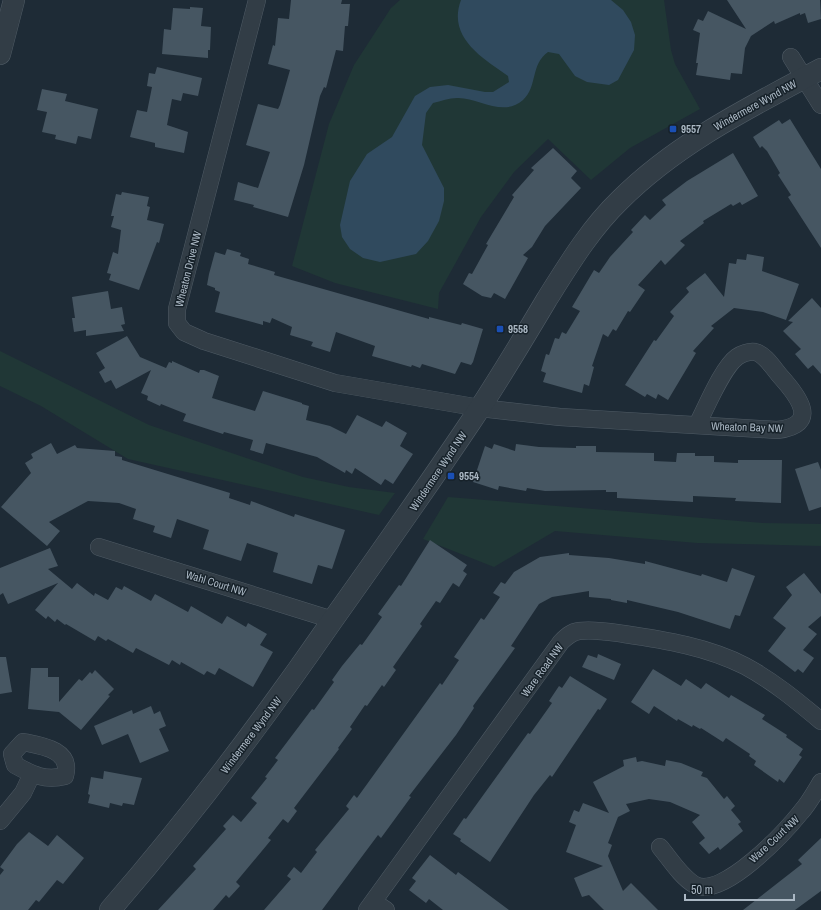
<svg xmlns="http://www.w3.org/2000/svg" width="821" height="910" font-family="'Archivo Narrow',sans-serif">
  <rect width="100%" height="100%" fill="#1e2b36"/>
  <!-- green -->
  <path fill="#203736" d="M 400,0 L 664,0 L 671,50 L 675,64 L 700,109 L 630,148 L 591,180 L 548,139 L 514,172 L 481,217 L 439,293 L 438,309 L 335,283 L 292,266 L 329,124 L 354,65 L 391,8 Z
    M 0,351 L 149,425 L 303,477 L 349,487 L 395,493 L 379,515 L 128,459 L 41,406 L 0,386 Z
    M 448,497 L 763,523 L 821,524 L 821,546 L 697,543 L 555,531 L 494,567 L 423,539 Z"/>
  <!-- water -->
  <path fill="#304a5e" d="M 461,0 L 611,0 L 623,10 L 631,22 L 635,35 L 634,50 L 618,80 L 609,85 L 587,82 L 575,76 L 559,54 L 548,52 C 530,65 538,86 523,100 C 503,118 478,97 457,98 C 449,98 441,101 433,103 L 426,113 L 422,145 L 444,188 L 444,201 L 439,221 L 428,241 L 416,254 L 380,262 L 363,258 L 350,249 L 342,237 L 340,225 L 350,181 L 367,154 L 392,137 L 415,96 L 430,87 L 448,85 L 485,92 L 493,92 L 509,82 L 508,76 C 482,58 447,37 461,0 Z"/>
  <!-- building -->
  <path fill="#465662" d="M 291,0 L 342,0 L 341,4 L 350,4 L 348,26 L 345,26 L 343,51 L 336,50 L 326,88 L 324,87 L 320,96 L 304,165 L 288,217 L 253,207 L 254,205 L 234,200 L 238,182 L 258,188 L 270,152 L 246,145 L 258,104 L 278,109 L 280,105 L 290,70 L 268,64 L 273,45 L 275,46 L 278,18 L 289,19 Z
    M 727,0 L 820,0 L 821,19 L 808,23 L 805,13 L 800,15 L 800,13 L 775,24 L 774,21 L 751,36 L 745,48 L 742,74 L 731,73 L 730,80 L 696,75 L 698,63 L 696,63 L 700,33 L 693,30 L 698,19 L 703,21 L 708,11 L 746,29 Z
    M 190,7 L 203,8 L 201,26 L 211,27 L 210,50 L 208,50 L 208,58 L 162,54 L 164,29 L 171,30 L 173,8 L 190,9 Z
    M 157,67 L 202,78 L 198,96 L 183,93 L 181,101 L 172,99 L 167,125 L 188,132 L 184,153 L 155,147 L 155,143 L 130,137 L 137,110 L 147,112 L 152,87 L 147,86 L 149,73 L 155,74 Z
    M 42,89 L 67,94 L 65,101 L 98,109 L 91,139 L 78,136 L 76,144 L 55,139 L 56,135 L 42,132 L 47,112 L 37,110 Z
    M 790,119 L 821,169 L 821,248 L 788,197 L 791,195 L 778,175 L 780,173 L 767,151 L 762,146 L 760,148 L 753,137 L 779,120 L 782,124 Z
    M 553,148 L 577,171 L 571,178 L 581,188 L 545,226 L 532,247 L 523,255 L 528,258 L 505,299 L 494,293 L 491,298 L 482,296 L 463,284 L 469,273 L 472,274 L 483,254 L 488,245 L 486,244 L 514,197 L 512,195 L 534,170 L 531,168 Z
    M 733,153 L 758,196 L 742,205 L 740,202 L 733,206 L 731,204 L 703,221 L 704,223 L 680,241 L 685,245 L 665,265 L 661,260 L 638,285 L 645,290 L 630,312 L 628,311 L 616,331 L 613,329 L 608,337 L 603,334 L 592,366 L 594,367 L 589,386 L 584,384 L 582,393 L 543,382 L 546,373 L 541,371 L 546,354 L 549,355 L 555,338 L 559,339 L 562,332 L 566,334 L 580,311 L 572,307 L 594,270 L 599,273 L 610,257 L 633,232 L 631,230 L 645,215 L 650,220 L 666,205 L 662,200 L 687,181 Z
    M 122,192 L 149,197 L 147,206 L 150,207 L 147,220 L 164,224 L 159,243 L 157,242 L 139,290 L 109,280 L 111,274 L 107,273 L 113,252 L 118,254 L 121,230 L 111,227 L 114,216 L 111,216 L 116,194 L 121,195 Z
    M 227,249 L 241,253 L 240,256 L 249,259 L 248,264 L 275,272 L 274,275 L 429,319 L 429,317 L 461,325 L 462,323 L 483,329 L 473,362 L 471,365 L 461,362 L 455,374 L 422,364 L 420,368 L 412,365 L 411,367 L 372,356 L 375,346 L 336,332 L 330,352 L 311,346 L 313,342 L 290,335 L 292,327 L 272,318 L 270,323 L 263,321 L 263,325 L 215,312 L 220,292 L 215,290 L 215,288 L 207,285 L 209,274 L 215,252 L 225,255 Z
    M 747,254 L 764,257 L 762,271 L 799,284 L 786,320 L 763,312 L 734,308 L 711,326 L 714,328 L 693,351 L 696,353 L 668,400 L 658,394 L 656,399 L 647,394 L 645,397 L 625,385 L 654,340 L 656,341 L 674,316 L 670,312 L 689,292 L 686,288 L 705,273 L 724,297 L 729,263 L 736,264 L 737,259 L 746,260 Z
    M 108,291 L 111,309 L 122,307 L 125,324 L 121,325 L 124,331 L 86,336 L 86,330 L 74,332 L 72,318 L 75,318 L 72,297 Z
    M 812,298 L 821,308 L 821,374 L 813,365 L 808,369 L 795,354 L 801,349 L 783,331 L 793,322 L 788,321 Z
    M 127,336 L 140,357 L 166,368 L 169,362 L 172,363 L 172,361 L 199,373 L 200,370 L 204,370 L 219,376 L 212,398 L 255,411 L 263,391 L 302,403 L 302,404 L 309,406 L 306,420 L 330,426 L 346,434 L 357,415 L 382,427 L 386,421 L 407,433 L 400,446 L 413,454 L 393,484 L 385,479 L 381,485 L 355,468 L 352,474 L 346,470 L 345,473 L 317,457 L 266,443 L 263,454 L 250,450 L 253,440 L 224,432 L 223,434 L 183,421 L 186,414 L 161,404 L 160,406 L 147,400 L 148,396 L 141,393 L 151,370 L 116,389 L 111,380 L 105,383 L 99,372 L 105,368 L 96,353 Z
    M 51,443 L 57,454 L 75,445 L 77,448 L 115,451 L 115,456 L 122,457 L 122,460 L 230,493 L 229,498 L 250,505 L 251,501 L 294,517 L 295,514 L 345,530 L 332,569 L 318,565 L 312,584 L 273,572 L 278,553 L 247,543 L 241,561 L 203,549 L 209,530 L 177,519 L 171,538 L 153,532 L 155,526 L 133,519 L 136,509 L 119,503 L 88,501 L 49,522 L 60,531 L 47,546 L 1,507 L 31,473 L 25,463 L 33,458 L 31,454 Z
    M 494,444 L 515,451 L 516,444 L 539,447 L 576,448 L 576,446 L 596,446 L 596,452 L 654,453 L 654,461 L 676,462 L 677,453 L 695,453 L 695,456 L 714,456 L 714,462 L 738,463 L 738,460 L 782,460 L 781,503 L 735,501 L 736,498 L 693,496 L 693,502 L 617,498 L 617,492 L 606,492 L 606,490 L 545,491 L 527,488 L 526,491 L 499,486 L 498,490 L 473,482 L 485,446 L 492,449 Z
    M 818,462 L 821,470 L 821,507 L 809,511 L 795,469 Z
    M 430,540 L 467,565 L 463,571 L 467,574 L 459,587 L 453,583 L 440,603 L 436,601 L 420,624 L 422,626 L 393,667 L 396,670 L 384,687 L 382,685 L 367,706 L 365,705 L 350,727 L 352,729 L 338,748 L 339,749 L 294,808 L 297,811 L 288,823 L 283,819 L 268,838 L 271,840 L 236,882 L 240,886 L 229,898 L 226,895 L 213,910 L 158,910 L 196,869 L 193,866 L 226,829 L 223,826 L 233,815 L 241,822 L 257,803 L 251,798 L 267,778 L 265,777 L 278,760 L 275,758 L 312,709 L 314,710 L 334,682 L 332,680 L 342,666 L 360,644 L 362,645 L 382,617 L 378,614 L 399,585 L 401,586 Z
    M 50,548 L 58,566 L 48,569 L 72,589 L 77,583 L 94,596 L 95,593 L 108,600 L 116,587 L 122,590 L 124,586 L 151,601 L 155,594 L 188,612 L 191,606 L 222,624 L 227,616 L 246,627 L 248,623 L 267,634 L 260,645 L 273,652 L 253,687 L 219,668 L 215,675 L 207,671 L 204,675 L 181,662 L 180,665 L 172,660 L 169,665 L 136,648 L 133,653 L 108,639 L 106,641 L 98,636 L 95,641 L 66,624 L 65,625 L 57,619 L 55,622 L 48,616 L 46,619 L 35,610 L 58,583 L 8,604 L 3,593 L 0,595 L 0,568 Z
    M 569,553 L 569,555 L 609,558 L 645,564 L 645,561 L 701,576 L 702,574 L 727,582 L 732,568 L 755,576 L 740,616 L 735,615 L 730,629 L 678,612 L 627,600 L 627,603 L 611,600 L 611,599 L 589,597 L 589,591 L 552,597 L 539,604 L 511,646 L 515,648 L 473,706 L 474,708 L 456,735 L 409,796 L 411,797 L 381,838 L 378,835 L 322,910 L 264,910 L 291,879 L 287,876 L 294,867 L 301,873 L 317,852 L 315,850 L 349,809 L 346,806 L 354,795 L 357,798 L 440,683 L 442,685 L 459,660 L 454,657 L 481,618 L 484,620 L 500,597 L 493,593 L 501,582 L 505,584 L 514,572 L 540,557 Z
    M 804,573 L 821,594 L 821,616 L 808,627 L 817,634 L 803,650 L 814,658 L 803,673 L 798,669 L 795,672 L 768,651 L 786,628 L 773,618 L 792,595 L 786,587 Z
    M 598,654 L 621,664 L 614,680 L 582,667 L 588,655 L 597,658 Z
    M 0,657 L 6,657 L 12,692 L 0,694 Z
    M 31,668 L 48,668 L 48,677 L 59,677 L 59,702 L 79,679 L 82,681 L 90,672 L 92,674 L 95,670 L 114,689 L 108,695 L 110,696 L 81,730 L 59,712 L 28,709 Z
    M 653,669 L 681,686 L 686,679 L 701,689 L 706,683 L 729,698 L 731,695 L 765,715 L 762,719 L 787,735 L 786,737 L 803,749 L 799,755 L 802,757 L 784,783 L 779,779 L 778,782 L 754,765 L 756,761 L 749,756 L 750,754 L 726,738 L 723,742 L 701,728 L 700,729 L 693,725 L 692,727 L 678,719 L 677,721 L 654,706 L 649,714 L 631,702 Z
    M 570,676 L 607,699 L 600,710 L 598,709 L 552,777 L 550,775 L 534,795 L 490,862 L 460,841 L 461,839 L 453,834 L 464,818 L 466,819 L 528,733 L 530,734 L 552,703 L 549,701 L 559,686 L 562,688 Z
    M 151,706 L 154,714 L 160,711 L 166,726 L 159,729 L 169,751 L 140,763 L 128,734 L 102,745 L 94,726 L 132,710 L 133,714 Z
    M 636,757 L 637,762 L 642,761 L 665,766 L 666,760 L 681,763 L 703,772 L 701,776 L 707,778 L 724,799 L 727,796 L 735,806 L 731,810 L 741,822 L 738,824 L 743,831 L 720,850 L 718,847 L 709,854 L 699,843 L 705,838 L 692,822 L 700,815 L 670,802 L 649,799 L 626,804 L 630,811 L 618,817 L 608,843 L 612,845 L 608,856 L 623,891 L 631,883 L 658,910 L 604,910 L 589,895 L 582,897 L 574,878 L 603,866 L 566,852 L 576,825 L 569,822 L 574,810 L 579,812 L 583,803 L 609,813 L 593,782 L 624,766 L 623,760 Z
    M 104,771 L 142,778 L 134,805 L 123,803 L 122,806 L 110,803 L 109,808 L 88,803 L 90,795 L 88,794 L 91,777 L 103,779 Z
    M 29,832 L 48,846 L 57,835 L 84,858 L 63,884 L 57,880 L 39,902 L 36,900 L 28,910 L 0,910 L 0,875 L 4,870 L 0,867 L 17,844 Z
    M 821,838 L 821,891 L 795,910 L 743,910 L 802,864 L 798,860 Z
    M 430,855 L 456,875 L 458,872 L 509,910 L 443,910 L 429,899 L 426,903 L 409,890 L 416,881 L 412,878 Z"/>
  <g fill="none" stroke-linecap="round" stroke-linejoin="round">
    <!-- minor casing -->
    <g stroke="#4f5b65" stroke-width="18">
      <path id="minor" d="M 257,0 L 177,309 L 177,323 L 184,332 L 204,341 L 335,383 L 480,408 L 560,417 L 777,430 C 821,425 798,396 781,377 C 774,369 765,354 755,352 C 749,351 741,354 737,357 C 722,368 706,408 697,425
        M 791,57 L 821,105
        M 99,547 L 333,620
        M 23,742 C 43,746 72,750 65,776 C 45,781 33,775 15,765 L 12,754 Z
        M 0,821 L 23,793 L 32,774
        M 660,847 C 670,859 681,877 695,885 C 723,899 785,832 801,812 C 809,803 815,792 821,782
        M 374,902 L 386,910
        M 367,910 L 561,642 C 566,637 571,632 579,631 C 594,629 610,632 624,634 C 665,640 708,647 745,666 C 773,681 797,701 821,721"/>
    </g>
    <!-- tertiary casing -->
    <g stroke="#4f5b65" stroke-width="22">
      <path id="tertiary" d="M 0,54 L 14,0
        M 110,910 C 190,818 263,721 332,621 C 379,555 425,490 470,423 C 497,383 522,341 547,299 C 569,264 590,229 620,200 C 677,143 750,107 821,69"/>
    </g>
    <!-- minor -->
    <use href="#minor" stroke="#323d46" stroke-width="17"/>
    <!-- tertiary -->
    <use href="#tertiary" stroke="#323d46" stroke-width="21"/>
  </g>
  <!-- markers -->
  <g fill="#1a4fb4" stroke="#17222a" stroke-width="1.5">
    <rect x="669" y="125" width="8" height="8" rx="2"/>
    <rect x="496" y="325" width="8" height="8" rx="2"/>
    <rect x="447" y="472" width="8" height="8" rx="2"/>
  </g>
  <g text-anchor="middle" stroke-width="3" stroke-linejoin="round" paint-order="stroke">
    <!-- street labels -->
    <g font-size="11" fill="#abb8c4" stroke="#17222a">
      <text transform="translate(755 105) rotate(-29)" y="4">Windermere Wynd NW</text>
      <text transform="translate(188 269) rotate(-76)" y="4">Wheaton Drive NW</text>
      <text transform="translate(747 427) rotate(2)" y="4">Wheaton Bay NW</text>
      <text transform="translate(438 471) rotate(-56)" y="4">Windermere Wynd NW</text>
      <text transform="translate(216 583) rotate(17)" y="4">Wahl Court NW</text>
      <text transform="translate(542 670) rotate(-54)" y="4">Ware Road NW</text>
      <text transform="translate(251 735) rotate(-53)" y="4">Windermere Wynd NW</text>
      <text transform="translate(774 839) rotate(-43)" y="4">Ware Court NW</text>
    </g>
    <!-- poi labels -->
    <g font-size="11" font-weight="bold" fill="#abb8c4" stroke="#17222a" text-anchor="start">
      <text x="681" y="133">9557</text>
      <text x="508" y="333">9558</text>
      <text x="459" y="480">9554</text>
    </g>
  </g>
  <!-- scale -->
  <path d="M685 894v6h109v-6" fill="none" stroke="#abb8c4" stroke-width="2"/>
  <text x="691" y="894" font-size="12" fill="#abb8c4" stroke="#17222a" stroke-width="3" paint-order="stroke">50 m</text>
</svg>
